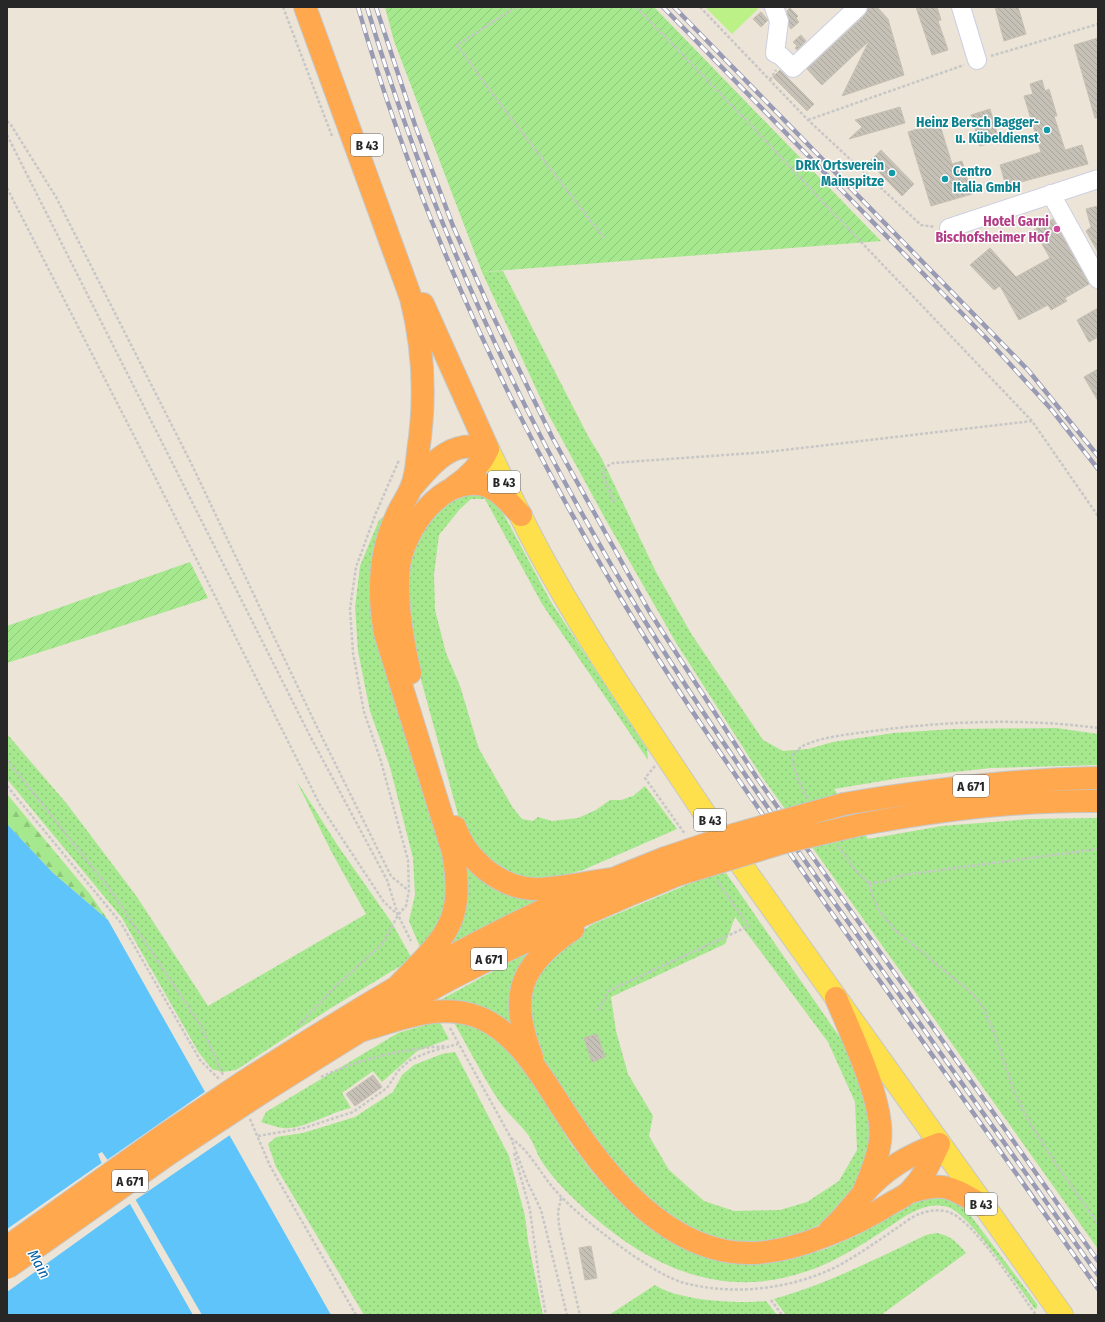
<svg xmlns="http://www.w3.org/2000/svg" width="1105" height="1322" font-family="'Fira Sans Condensed',sans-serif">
  <defs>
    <pattern id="grass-dots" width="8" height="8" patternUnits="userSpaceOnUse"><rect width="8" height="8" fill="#a5e88d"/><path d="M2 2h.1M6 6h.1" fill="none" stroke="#8ec77a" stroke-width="1.8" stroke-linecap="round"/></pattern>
    <pattern id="forest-firs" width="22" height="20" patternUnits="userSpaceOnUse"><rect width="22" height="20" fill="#a5e88d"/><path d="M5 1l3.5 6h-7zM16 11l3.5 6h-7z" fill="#8ec77a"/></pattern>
    <pattern id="garden-furrows" width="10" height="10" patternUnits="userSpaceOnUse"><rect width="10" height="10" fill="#a5e88d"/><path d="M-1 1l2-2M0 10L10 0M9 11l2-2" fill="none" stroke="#8ec77a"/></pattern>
    <pattern id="building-back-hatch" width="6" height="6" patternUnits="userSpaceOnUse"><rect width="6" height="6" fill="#c6c1b7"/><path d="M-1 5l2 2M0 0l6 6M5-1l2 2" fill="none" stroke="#aaa69d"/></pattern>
  </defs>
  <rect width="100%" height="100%" fill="#ece4d7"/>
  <!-- grass -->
  <path fill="url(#grass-dots)" fill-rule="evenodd" d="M 503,271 L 588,436 L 602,459 L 657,574 L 692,635 L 763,740 L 783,751 L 808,749 L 833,742 L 894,733 L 953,729 L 1056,728 L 1098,734 L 1098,765 L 991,768 L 900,778 L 834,789 L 868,839 L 942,826 L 1030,819 L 1098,818 L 1098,1249 L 760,774 L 675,641 L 607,522 L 546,410 L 482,272 Z
    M 474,487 L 497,502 L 551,602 L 647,749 L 648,760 L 542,604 L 485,499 L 471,499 L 460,509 L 439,535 L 434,574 L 435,610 L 446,653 L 460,686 L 479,749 L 513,808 L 522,819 L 533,821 L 538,817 L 552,821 L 578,818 L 596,810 L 610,800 L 621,800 L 633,796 L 645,786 L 677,829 L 583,870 L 551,879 L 523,880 L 481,857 L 459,818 L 420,676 L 407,602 L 408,574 L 413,547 L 433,510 Z
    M 385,516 L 380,550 L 437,809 L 451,901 L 422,952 L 409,921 L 415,895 L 413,858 L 390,767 L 370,711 L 358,651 L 355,607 L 360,566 L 379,520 Z
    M 7,734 L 67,804 L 137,897 L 208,1006 L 366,914 L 331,851 L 296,780 L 338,846 L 392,923 L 412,959 L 331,1008 L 236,1070 L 222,1072 L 212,1069 L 199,1053 L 122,918 L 7,779 Z
    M 457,843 L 476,868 L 570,887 L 443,951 Z
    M 726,873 L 843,1042 L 860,1074 L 873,1119 L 871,1139 L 855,1189 L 825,1221 L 808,1231 L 785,1240 L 745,1244 L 712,1241 L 670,1220 L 605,1156 L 546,1068 L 531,1035 L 526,999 L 535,968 L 557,947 L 593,924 L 708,876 ZM 735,917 L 828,1042 L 855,1102 L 857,1150 L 839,1181 L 807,1202 L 780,1210 L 734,1211 L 704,1201 L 669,1170 L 649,1136 L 653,1116 L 628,1074 L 616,1031 L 611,997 L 725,944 Z
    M 545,943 L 517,1038 L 431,1005 Z
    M 439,1021 L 449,1039 L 417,1051 L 382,1082 L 373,1071 L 342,1093 L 351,1108 C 333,1111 300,1131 283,1128 C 276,1127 268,1124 261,1122 L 266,1112 L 398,1033 Z
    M 453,1021 L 493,1032 L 530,1077 L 571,1144 L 593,1173 L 615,1197 L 647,1225 L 677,1245 L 713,1258 L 771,1262 L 791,1259 L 826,1249 L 858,1235 L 903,1206 L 919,1199 L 942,1196 L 960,1205 L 968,1212 L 1037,1304 L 1037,1308 L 1035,1309 C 1019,1288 969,1213 948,1207 C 921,1199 897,1223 875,1236 C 865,1243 855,1248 845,1254 C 739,1313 648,1273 568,1193 C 558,1183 546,1169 539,1157 C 536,1150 533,1143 529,1136 C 520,1124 508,1114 499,1101 C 482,1075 468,1047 453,1021 Z
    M 455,1052 L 509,1156 L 525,1216 L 528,1241 L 543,1315 L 364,1315 L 276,1167 L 268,1144 L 276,1137 L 303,1133 L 355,1117 L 393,1092 L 402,1075 L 414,1065 L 442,1054 Z
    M 937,1233 C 951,1236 957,1242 966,1253 L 881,1315 L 786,1315 L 774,1299 C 827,1284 876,1259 926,1235 Z
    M 655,1285 C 679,1301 738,1304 766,1301 L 777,1315 L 609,1315 Z"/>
  <!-- forest -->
  <path fill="url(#forest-firs)" d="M 7,794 L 90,894 L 108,920 L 53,873 L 7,824 Z"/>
  <!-- garden -->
  <path fill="url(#garden-furrows)" d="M 385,7 L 654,7 L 881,241 L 482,272 L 394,41 Z
    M 190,562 L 208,598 L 7,663 L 7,626 Z"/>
  <!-- pitch -->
  <path fill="#bcf187" d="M 705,7 L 756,7 L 758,9 L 732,34 Z"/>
  <!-- water -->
  <path fill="#5ec4f9" d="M 7,824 L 53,873 L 108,920 L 331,1315 L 202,1315 L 134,1197 L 102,1152 L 98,1154 L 102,1164 L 126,1197 L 193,1315 L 7,1315 Z"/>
  <!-- pier -->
  <path fill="#ece4d7" d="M 206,1091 L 230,1135 L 134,1201 L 107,1160 Z
    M 103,1162 L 131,1203 L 7,1292 L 7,1229 Z"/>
  <!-- building -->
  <path fill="url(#building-back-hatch)" stroke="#c6c0b1" d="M 868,7 L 877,7 L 888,19 L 904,75 L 842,96 L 869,41 L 822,85 L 807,69 L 865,15 Z
    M 916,7 L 937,7 L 941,20 L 938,21 L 948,50 L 932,55 Z
    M 995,7 L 1018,7 L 1026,34 L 1004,41 Z
    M 790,8 L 798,16 L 796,18 L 799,22 L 791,29 L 789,26 L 787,11 Z
    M 761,12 L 768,20 L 761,27 L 753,19 Z
    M 801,35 L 806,41 L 797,50 L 795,48 L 797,46 L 793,42 Z
    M 1098,38 L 1098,118 L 1095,118 L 1074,45 Z
    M 780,70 L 814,104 L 807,111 L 773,77 Z
    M 1042,80 L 1045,91 L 1049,89 L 1057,116 L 1054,116 L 1065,150 L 1082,145 L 1088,164 L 1006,186 L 1000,165 L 1041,152 L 1024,96 L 1033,94 L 1030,84 Z
    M 900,107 L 905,123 L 849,139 L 862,127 L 855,120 Z
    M 990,109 L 999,140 L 980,146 L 971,115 Z
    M 939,122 L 952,164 L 962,161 L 972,194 L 931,206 L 908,132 Z
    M 881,150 L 914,184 L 902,196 L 869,162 Z
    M 1098,206 L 1098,252 L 1086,231 L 1091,227 L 1086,209 Z
    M 1053,219 L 1089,284 L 1065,298 L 1067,301 L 1051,310 L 1048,305 L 1019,320 L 1000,286 L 994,290 L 970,265 L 990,248 L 1016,277 L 1050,258 L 1034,230 Z
    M 1098,308 L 1098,337 L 1089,342 L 1077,320 Z
    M 1098,369 L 1098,401 L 1084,377 Z
    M 597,1034 L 605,1057 L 592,1062 L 584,1038 Z
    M 373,1075 L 382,1087 L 355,1106 L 346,1094 Z
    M 591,1246 L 597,1278 L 585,1280 L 579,1248 Z"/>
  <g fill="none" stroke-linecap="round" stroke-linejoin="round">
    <!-- minor casing -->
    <g stroke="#cccfe2" stroke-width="20">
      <path id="minor" d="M 774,7 L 779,21 L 775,53 L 781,56 L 793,68 L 858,7
        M 961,7 L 977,60
        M 1051,194 L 1098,279
        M 949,228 L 1098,179"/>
    </g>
    <!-- major casing -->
    <g stroke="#c7c7c7" stroke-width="24">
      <path id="major" d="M 488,449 C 508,491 528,533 551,573 C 597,655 651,733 703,811 L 1062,1315"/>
    </g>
    <!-- highway casing -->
    <g stroke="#c7c7c7" stroke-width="24">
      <path id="highway" d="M 305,7 L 411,298 C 424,349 426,400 418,452 C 417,463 416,477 411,488 C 407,498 400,507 396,517 C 379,554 378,594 385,633 L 453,852 C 466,924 444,938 397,987
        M 423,304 L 488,449 C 480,466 469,477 454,487
        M 413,486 C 433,462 453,438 488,449
        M 410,673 C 402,639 395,600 399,565 C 405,529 441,475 484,485 C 499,489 510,504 521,515
        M 844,804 C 928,790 1013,779 1098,778
        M 858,825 C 938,810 1017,800 1098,801
        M 455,827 C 467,861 502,890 539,889 C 563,888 588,882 612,879
        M 836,998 C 851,1034 885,1104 880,1141 C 878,1159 870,1176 863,1193
        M 360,1031 C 399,1020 443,1000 483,1019 C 521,1037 544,1081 566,1114 C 606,1177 671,1256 754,1253 C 779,1252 802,1245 825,1236 C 849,1227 871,1216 893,1202 C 899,1199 907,1195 911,1190 C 924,1177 931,1160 939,1144
        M 532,1057 C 508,997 519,965 573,929
        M 245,1081 C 311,1039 377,997 445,960 C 516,921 590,887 665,858
        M 255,1097 C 320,1056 386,1013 454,977 C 527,939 601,906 677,875
        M 910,1192 C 946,1181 951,1188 982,1205
        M 830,1230 C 843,1219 851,1206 863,1194 C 885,1169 908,1155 939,1144"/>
    </g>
    <!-- path -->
    <path stroke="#c7c7c7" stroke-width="2.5" stroke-dasharray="3 2" stroke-linecap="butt" d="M 283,7 L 332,136
      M 516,7 L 457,45 L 497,100 L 604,238
      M 636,7 L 748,122 L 821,200 L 1032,421 L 1098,516
      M 700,7 L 808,120 L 921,225 L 935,227
      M 991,56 L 1098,24
      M 770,80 L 776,70
      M 808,120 L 964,65
      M 7,121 L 11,125 L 56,197 L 191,463 L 316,725 L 391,876 L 409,891
      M 7,135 L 309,734 L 387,880 L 398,915 L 411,941
      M 7,188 L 153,473 L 320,805 L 384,902 L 398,915
      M 614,502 L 603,476 L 604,468 L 613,463 L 767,452 L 1032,421
      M 7,760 L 109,888 L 201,1026 L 223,1075
      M 655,766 L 645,778 L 685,834
      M 7,786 L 121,923 L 200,1060 L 219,1079
      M 808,798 C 799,785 794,771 792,755 C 797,751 801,746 807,744 C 827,736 851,734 873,731 C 947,721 1023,718 1098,728
      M 838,846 L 856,871 L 869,883 L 872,894 L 879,911 L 896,931 L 973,994 L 983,1007 L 995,1035 L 1013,1088 L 1027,1118 L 1056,1164 L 1098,1224
      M 869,883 L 883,882 L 903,875 L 1098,849
      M 599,1010 L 608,991 L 749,926 L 717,881
      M 299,1025 L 336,986 L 383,943 L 398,915 L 406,906 L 409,891 L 408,860 L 380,758 L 364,712 L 353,653 L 350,609 L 356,567 L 376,513 L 399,460
      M 450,1028 L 511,1138 L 527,1181 L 541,1210 L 567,1315
      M 321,1077 C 360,1059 401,1049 445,1046
      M 250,1119 L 270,1166 L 356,1315
      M 258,1136 L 304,1128 L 353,1112 L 387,1088 L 398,1071 L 410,1060 L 429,1052 L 458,1044
      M 511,1138 C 530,1151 540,1173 555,1190 C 577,1216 649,1272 681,1282 C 730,1296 787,1290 834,1268 C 855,1257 875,1243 894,1230 C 903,1224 912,1216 922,1213 C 931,1210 943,1209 951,1213 C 976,1224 1018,1290 1036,1315
      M 514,1153 L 530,1210 L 539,1277 L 546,1315
      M 561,1198 L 558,1212 L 559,1226 L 580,1315
      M 771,1300 L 782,1315"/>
    <!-- minor -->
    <use href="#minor" stroke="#fff" stroke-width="18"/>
    <!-- major -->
    <use href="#major" stroke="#fde04b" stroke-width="22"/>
    <!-- highway -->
    <use href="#highway" stroke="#ffa84e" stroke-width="22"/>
    <!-- rail casing -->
    <g stroke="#999bb4" stroke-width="4.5">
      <path id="rail" d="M 358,7 C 419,221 520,436 637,625 C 707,738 784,845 860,953 C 939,1065 1018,1177 1098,1289
        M 367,7 C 379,47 392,87 406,126 C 465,294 550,467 643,618 C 712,730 787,836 863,943 C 941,1054 1019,1164 1098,1275
        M 376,7 L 415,125 L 453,226 L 493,316 L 552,437 L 649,611 L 757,778 L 1098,1261
        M 663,7 L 987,339 L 1051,409 L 1098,469
        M 674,7 L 1028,370 L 1098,456"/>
    </g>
    <!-- rail -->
    <use href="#rail" stroke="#fff" stroke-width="3" stroke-dasharray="9" stroke-linecap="butt"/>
    <!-- highway-bridge casing -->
    <g stroke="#c7c7c7" stroke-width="24" stroke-linecap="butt">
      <path id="highway-bridge" d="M 665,858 L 736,834 L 844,804
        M 677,875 L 785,842 L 858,825
        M 7,1247 L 160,1138 L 245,1081
        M 7,1268 L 170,1153 L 255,1097"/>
    </g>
    <!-- highway-bridge -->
    <use href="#highway-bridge" stroke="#ffa84e" stroke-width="22"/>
  </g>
  <!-- markers -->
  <g fill="#0f9aa8" stroke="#fff" stroke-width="1.5">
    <circle cx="1047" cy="130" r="4"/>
    <circle cx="892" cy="173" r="4"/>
    <circle cx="945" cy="179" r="4"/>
  </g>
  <circle fill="#d1479c" stroke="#fff" stroke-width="1.5" cx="1057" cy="229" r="4"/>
  <g text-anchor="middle" stroke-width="3" stroke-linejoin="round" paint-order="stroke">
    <!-- shield labels -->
    <g fill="#fff" stroke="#686868" stroke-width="1">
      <rect x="351" y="134" width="32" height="22" rx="3"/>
      <rect x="488" y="471" width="32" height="22" rx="3"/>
      <rect x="953" y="775" width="36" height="22" rx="3"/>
      <rect x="694" y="809" width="32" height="22" rx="3"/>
      <rect x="471" y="948" width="36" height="22" rx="3"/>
      <rect x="112" y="1170" width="36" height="22" rx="3"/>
      <rect x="965" y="1193" width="32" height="22" rx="3"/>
    </g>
    <g font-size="13" font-weight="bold" fill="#272727">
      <text x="367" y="150">B 43</text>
      <text x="504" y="487">B 43</text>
      <text x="971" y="791">A 671</text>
      <text x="710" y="825">B 43</text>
      <text x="489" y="964">A 671</text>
      <text x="130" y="1186">A 671</text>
      <text x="981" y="1209">B 43</text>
    </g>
    <!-- culture labels -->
    <g font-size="14" font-weight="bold" fill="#0d838f" stroke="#fff" text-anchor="end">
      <text x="1039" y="127">Heinz Bersch Bagger-<tspan x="1039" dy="16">u. Kübeldienst</tspan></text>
      <text x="884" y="170">DRK Ortsverein<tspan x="884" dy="16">Mainspitze</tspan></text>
      <text x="953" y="176" text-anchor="start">Centro<tspan x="953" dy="16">Italia GmbH</tspan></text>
    </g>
    <!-- hotel labels -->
    <g font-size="14" font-weight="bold" fill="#b23c85" stroke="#fff" text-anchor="end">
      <text x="1049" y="226">Hotel Garni<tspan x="1049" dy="16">Bischofsheimer Hof</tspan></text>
    </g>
    <!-- water labels -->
    <g font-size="15" font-style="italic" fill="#025ea1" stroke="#fff">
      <text transform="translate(39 1264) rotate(61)" y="5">Main</text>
    </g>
  </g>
  <!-- border -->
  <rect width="1105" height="1322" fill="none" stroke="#272727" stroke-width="16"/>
</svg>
